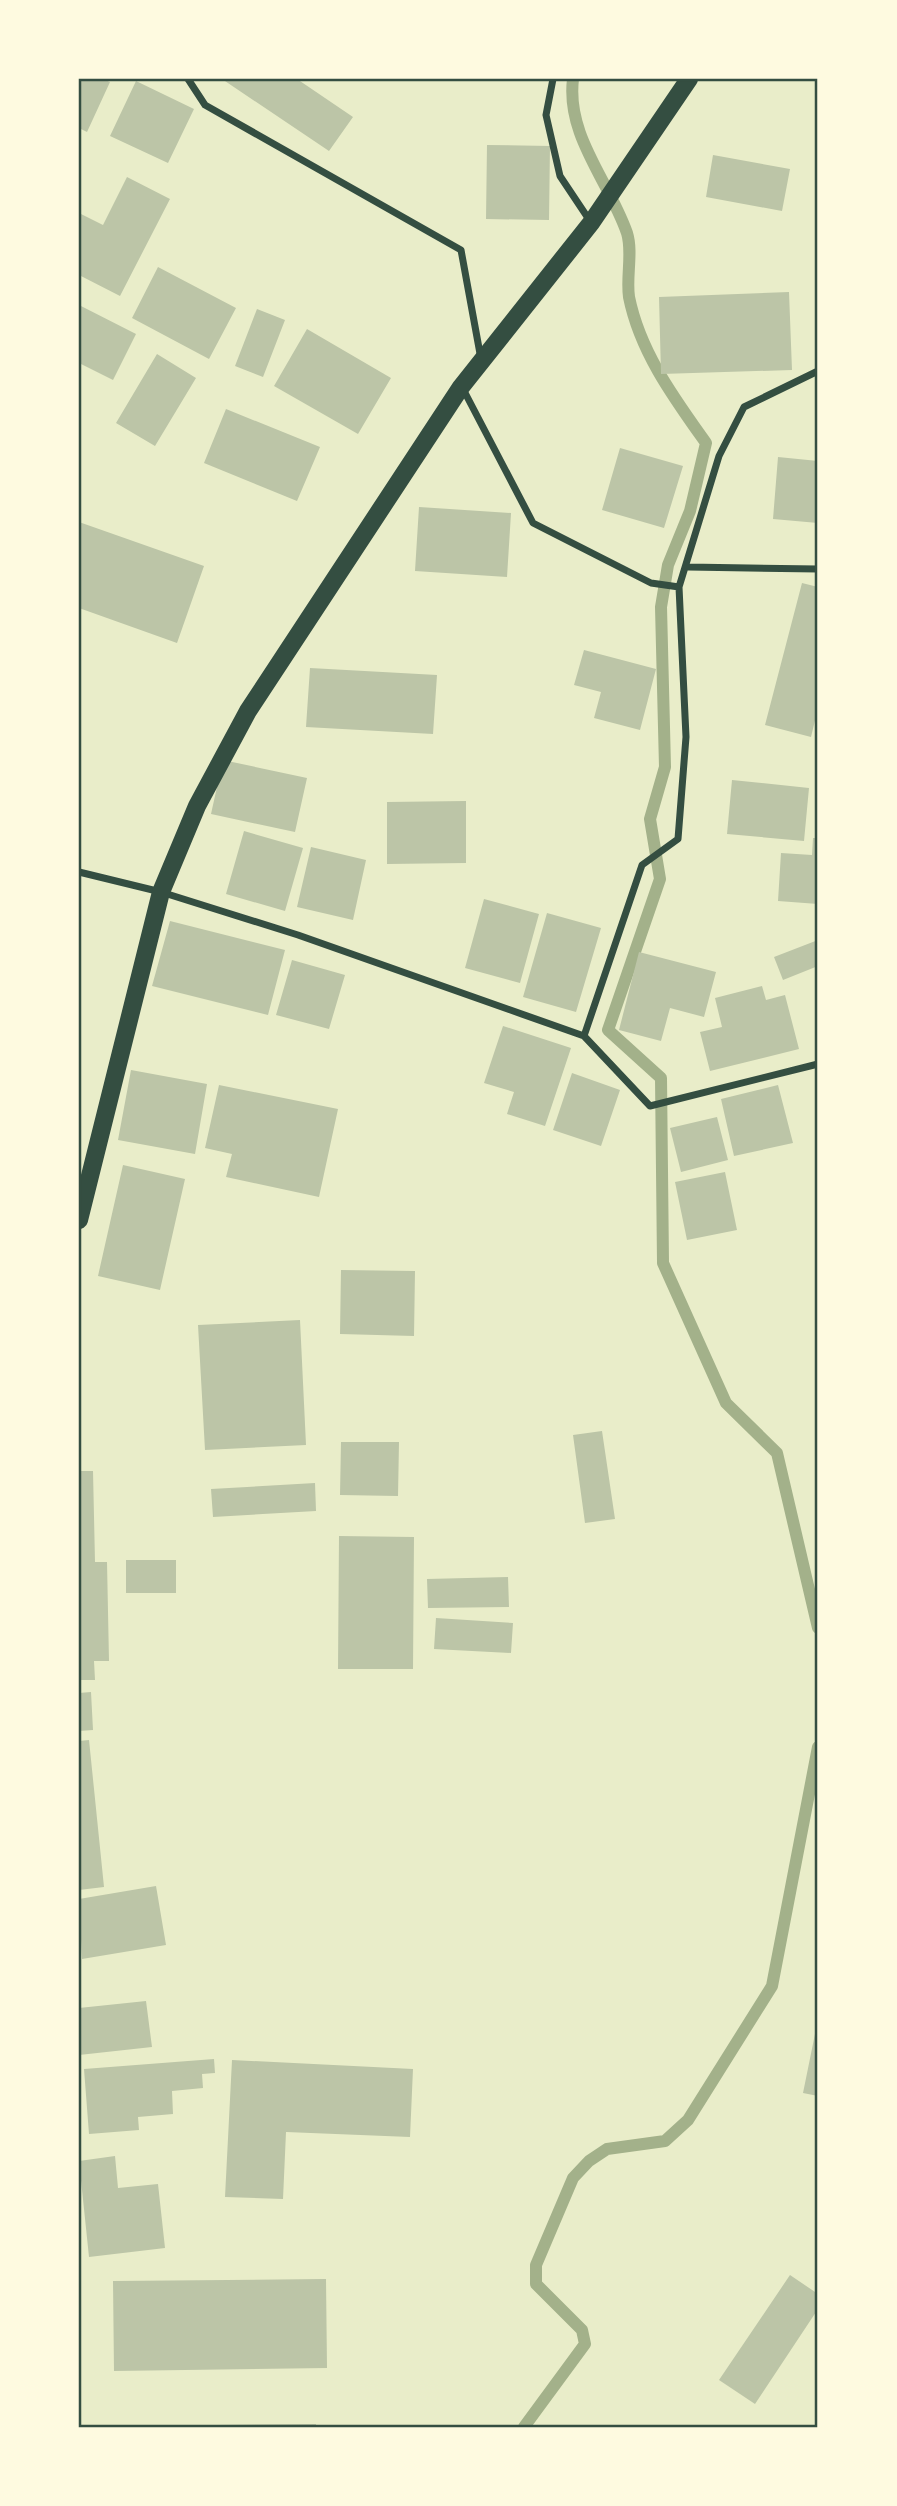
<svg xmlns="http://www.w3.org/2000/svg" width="897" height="2506" font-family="Inter,sans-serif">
  <rect width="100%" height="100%" fill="#e9edc9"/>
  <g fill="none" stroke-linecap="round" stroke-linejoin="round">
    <!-- stream -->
    <path stroke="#a3b18a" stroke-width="12" d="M 573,79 C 566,136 609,181 627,233 C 633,252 626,277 629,297 C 640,352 674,398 706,443 L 690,511 L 668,565 L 661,607 L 665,767 L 650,819 L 660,879 L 608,1030 L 661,1078 L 663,1263 L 726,1403 L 777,1453 L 818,1628
      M 524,2427 L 585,2344 L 582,2330 L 536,2284 L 536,2265 L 573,2178 L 589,2161 L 607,2149 L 665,2141 L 688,2120 L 772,1986 L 818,1747"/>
  </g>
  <!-- building -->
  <path fill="#bcc5a7" d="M 79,79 L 103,79 L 110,82 L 87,132 L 79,128 Z
    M 222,79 L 297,79 L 353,117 L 329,151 Z
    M 136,81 L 194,109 L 168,163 L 110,136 Z
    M 487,145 L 550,146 L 549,220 L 486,219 Z
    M 713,155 L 790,169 L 782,211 L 706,197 Z
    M 127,177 L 170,199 L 120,296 L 79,275 L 79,213 L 103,225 Z
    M 158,267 L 236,308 L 209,359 L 132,318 Z
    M 789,292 L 792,370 L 661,374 L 659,297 Z
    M 79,305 L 136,334 L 113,380 L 79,363 Z
    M 257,309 L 285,320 L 263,377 L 235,366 Z
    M 307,329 L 391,378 L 358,434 L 274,386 Z
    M 157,354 L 196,378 L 155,446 L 116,423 Z
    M 226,409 L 320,447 L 297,501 L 204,463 Z
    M 620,448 L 683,466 L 664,528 L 602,510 Z
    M 778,457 L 818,461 L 818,523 L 773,519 Z
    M 419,507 L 511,513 L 507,577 L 415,571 Z
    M 79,522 L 204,566 L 177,643 L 79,608 Z
    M 802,583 L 818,587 L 818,708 L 811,737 L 765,725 Z
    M 584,650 L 656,669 L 640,730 L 594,718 L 601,692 L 574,685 Z
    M 310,668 L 437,675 L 433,734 L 306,727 Z
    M 223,760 L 307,778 L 295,832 L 211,814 Z
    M 732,780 L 809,788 L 804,841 L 727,834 Z
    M 466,801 L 466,863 L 387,864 L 387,802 Z
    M 244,831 L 303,848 L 285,911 L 226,894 Z
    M 813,838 L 818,838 L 818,904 L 778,901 L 781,853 L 812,855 Z
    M 311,847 L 366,860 L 353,920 L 297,907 Z
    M 484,899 L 539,914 L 520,983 L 465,968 Z
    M 547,913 L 601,928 L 576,1012 L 523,997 Z
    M 170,921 L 285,950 L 268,1015 L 152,986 Z
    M 818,940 L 818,966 L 783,980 L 774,957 Z
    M 639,952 L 716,972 L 704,1017 L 670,1008 L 661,1041 L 619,1030 Z
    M 292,960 L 345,975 L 329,1029 L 276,1015 Z
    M 762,986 L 766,1000 L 785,995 L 799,1049 L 710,1071 L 700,1032 L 722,1027 L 715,998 Z
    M 503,1026 L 571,1048 L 545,1126 L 507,1114 L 514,1092 L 484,1083 Z
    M 131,1070 L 207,1084 L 195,1154 L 118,1140 Z
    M 572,1073 L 620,1090 L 601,1146 L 553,1130 Z
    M 219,1085 L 338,1109 L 319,1197 L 226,1177 L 232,1154 L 205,1148 Z
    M 778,1085 L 793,1143 L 734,1156 L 721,1099 Z
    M 717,1117 L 728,1160 L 681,1172 L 670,1128 Z
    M 123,1165 L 185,1179 L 160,1290 L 98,1276 Z
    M 725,1172 L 737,1230 L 687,1240 L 675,1182 Z
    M 341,1270 L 415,1271 L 414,1336 L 340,1334 Z
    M 300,1320 L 306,1445 L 205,1450 L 198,1325 Z
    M 602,1431 L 615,1519 L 585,1523 L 573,1435 Z
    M 341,1442 L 399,1442 L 398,1496 L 340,1495 Z
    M 79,1471 L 93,1471 L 95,1562 L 107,1562 L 109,1661 L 94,1661 L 95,1680 L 79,1680 Z
    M 315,1483 L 316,1511 L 213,1517 L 211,1489 Z
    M 339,1536 L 414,1537 L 413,1669 L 338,1669 Z
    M 126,1560 L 176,1560 L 176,1593 L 126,1593 Z
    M 508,1577 L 509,1607 L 428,1608 L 427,1579 Z
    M 436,1618 L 513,1623 L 511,1653 L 434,1649 Z
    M 91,1692 L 93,1730 L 79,1731 L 79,1693 Z
    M 89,1740 L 104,1887 L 79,1890 L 79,1741 Z
    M 156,1886 L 166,1945 L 82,1959 L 79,1899 Z
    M 146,2001 L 152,2047 L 79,2055 L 79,2008 Z
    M 817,2024 L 818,2025 L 818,2096 L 803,2093 Z
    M 214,2059 L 215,2073 L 202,2074 L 203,2088 L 172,2091 L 173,2114 L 138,2117 L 139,2130 L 89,2134 L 84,2069 Z
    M 232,2060 L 413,2069 L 410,2137 L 286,2132 L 283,2199 L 225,2197 Z
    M 115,2156 L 118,2188 L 158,2184 L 165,2248 L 89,2257 L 79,2161 Z
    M 790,2275 L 818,2294 L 818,2309 L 755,2404 L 719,2380 Z
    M 326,2279 L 327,2368 L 114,2371 L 113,2281 Z
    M 316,2424 L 316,2427 L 216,2427 L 216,2425 Z"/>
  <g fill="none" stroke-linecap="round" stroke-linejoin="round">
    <!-- minor -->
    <path stroke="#344e41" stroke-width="7" d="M 188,79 L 205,105 L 461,250 L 481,359
      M 553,79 L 546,115 L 560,176 L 590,221
      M 462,387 L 533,523 L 651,583 L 679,587
      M 688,567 L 818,569
      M 79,872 L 161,892 L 298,935 L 584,1036 L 650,1106 L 818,1064
      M 584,1036 L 642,865 L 678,839 L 686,737 L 679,587 L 719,456 L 744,407 L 818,371"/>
    <!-- primary -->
    <path stroke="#344e41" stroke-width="18" d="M 79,1220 L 161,892 L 197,806 L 248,711 L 461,387 L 591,223 L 689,79"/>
  </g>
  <!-- border -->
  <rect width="897" height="2506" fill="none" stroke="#fefae0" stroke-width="161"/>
  <rect x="80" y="80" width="736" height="2346" fill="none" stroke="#344e41" stroke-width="2.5"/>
</svg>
